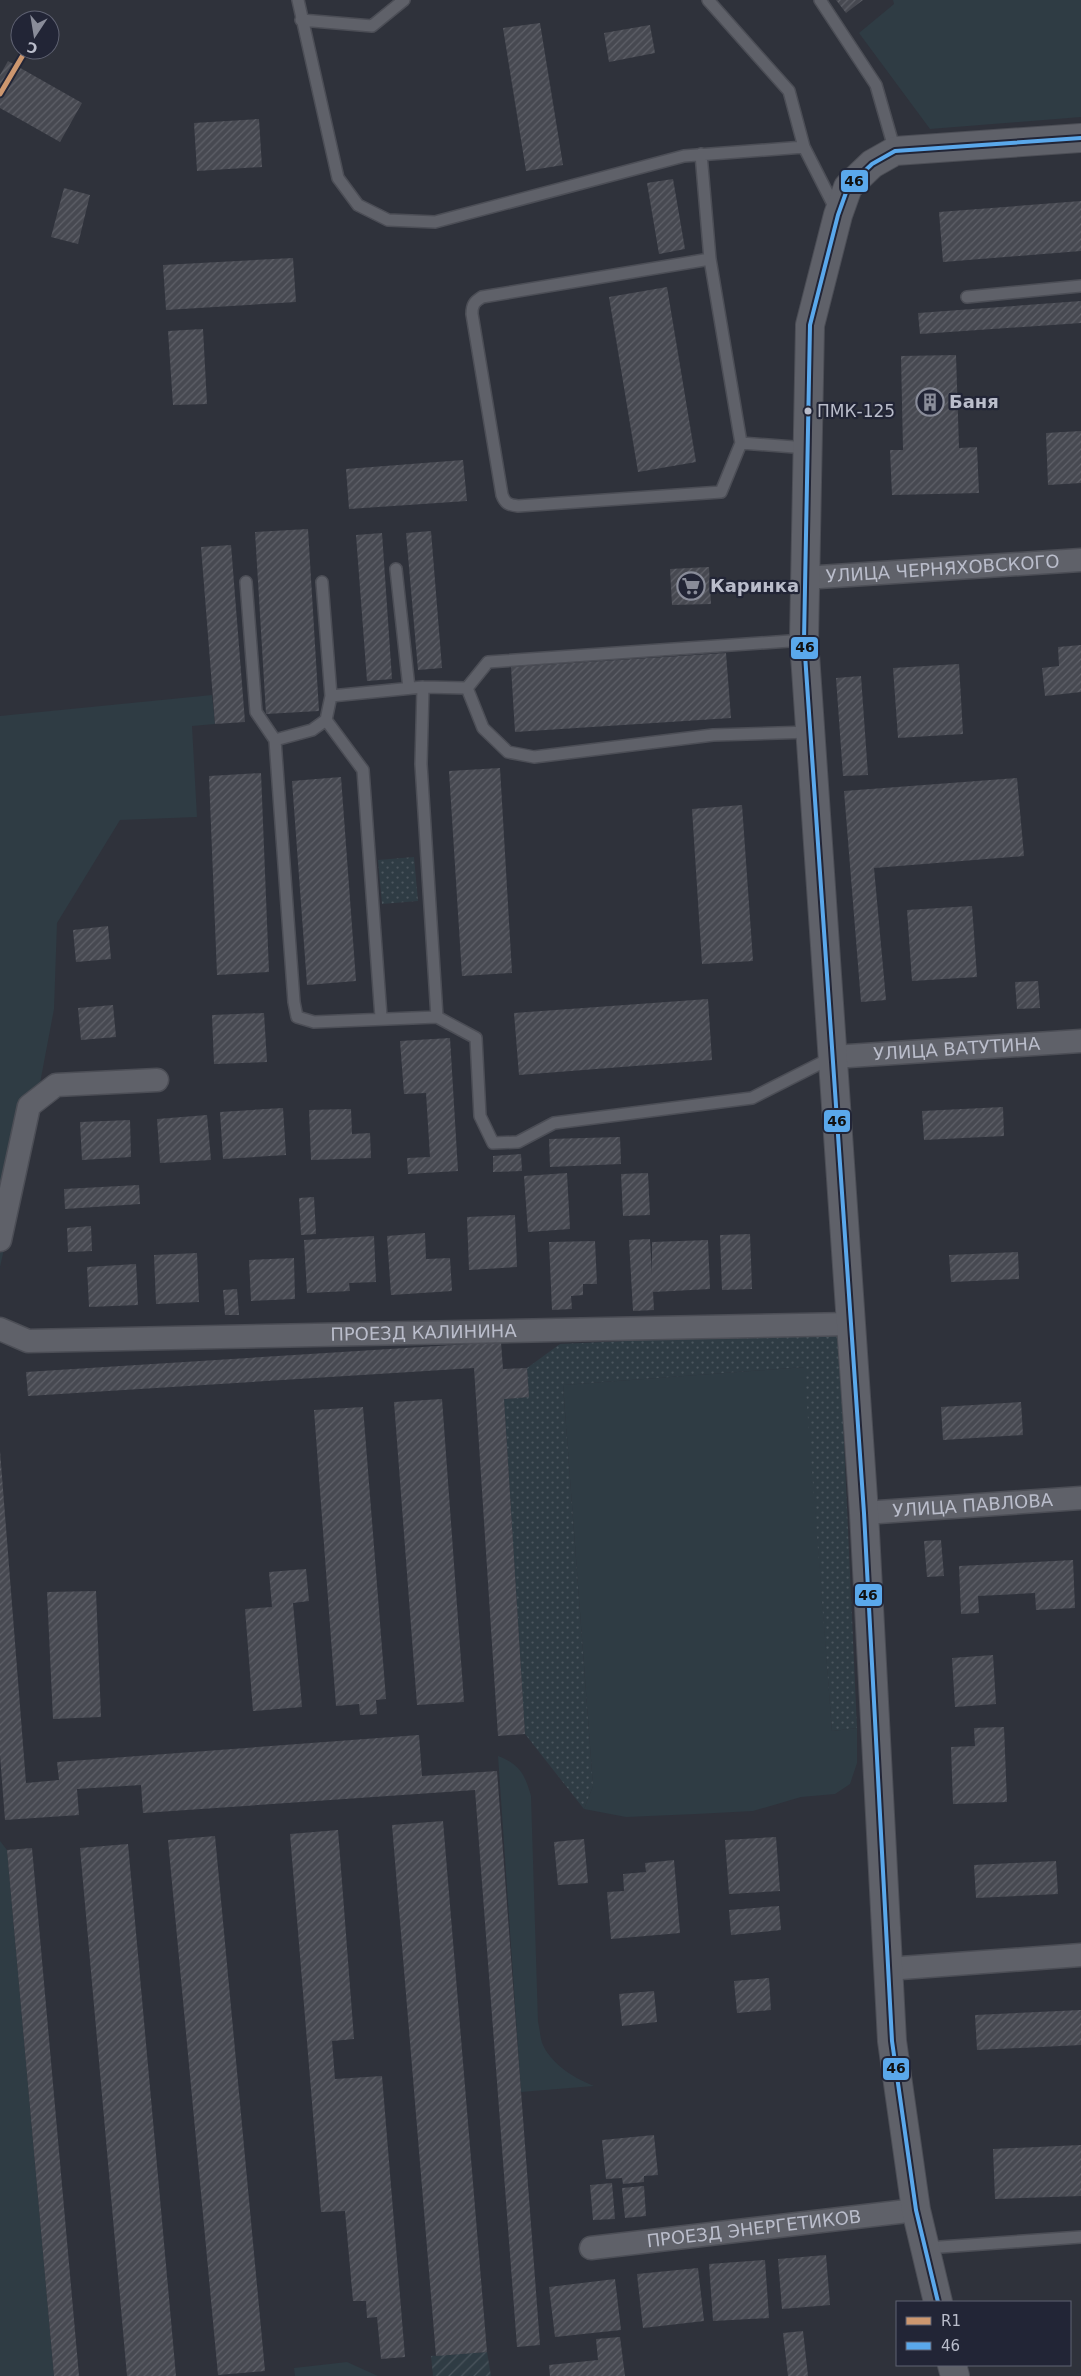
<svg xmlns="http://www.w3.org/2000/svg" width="1081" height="2376" font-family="'DejaVu Sans',sans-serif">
  <defs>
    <pattern id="park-dots" width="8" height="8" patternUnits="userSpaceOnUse" patternTransform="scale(1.25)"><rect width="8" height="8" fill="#2f3c44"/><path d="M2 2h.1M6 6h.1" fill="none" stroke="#4b565e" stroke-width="1.8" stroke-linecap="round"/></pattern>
    <pattern id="garden-furrows" width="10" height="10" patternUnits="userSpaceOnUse" patternTransform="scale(1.25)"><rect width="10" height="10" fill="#2f3c44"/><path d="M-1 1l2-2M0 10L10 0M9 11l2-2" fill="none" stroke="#4b565e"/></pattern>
    <pattern id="building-hatch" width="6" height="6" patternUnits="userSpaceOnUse" patternTransform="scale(1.25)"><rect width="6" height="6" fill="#474951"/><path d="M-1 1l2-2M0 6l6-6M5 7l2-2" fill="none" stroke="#5f6169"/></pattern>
  </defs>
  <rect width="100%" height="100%" fill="#2f323b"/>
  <!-- grass -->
  <path fill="#2f3c44" d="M 893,0 L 1081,0 L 1081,117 L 930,129 L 859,33 L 894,4 Z
    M 212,695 L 215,724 L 192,726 L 197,817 L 120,820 L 57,923 L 54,1009 L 34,1115 L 0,1267 L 0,716 Z
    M 805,1367 L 832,1731 L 857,1728 L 857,1763 L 850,1784 L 835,1794 L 801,1797 L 753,1811 L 696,1814 L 626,1817 L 584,1809 L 593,1786 L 563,1385 Z
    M 498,1756 C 520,1764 525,1775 531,1796 L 538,2022 C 540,2029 540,2039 543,2045 C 552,2065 576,2079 594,2086 L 521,2092 Z
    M 0,1841 L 7,1850 L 54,2376 L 0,2376 Z
    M 347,2362 L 378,2376 L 295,2376 L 294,2368 Z"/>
  <!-- park -->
  <path fill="url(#park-dots)" d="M 414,857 L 418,901 L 382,904 L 378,860 Z
    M 839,1331 L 857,1728 L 832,1731 L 804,1367 L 563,1385 L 593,1786 L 584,1809 L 525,1734 L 504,1399 L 529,1397 L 527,1368 L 560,1344 Z"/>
  <!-- garden -->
  <path fill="url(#garden-furrows)" d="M 487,2352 L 491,2376 L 433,2376 L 431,2356 Z"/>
  <!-- building -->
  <path fill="url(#building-hatch)" d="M 836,0 L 863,0 L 846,13 Z
    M 540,23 L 563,165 L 526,171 L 503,28 Z
    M 650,25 L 655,53 L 609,62 L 604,33 Z
    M 8,61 L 82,103 L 60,142 L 0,108 L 0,75 Z
    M 259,119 L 262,167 L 197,171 L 194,123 Z
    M 673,179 L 685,249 L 659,254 L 647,183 Z
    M 64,188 L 90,195 L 78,244 L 51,237 Z
    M 1081,201 L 1081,251 L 943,262 L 939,212 Z
    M 293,258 L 296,302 L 166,310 L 163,265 Z
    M 667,287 L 696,462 L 638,472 L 609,297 Z
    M 1081,301 L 1081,323 L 920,334 L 918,313 Z
    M 203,329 L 207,404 L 173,405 L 168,331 Z
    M 956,355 L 959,448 L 977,447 L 979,493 L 892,495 L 890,450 L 903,450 L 901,356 Z
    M 1081,431 L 1081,483 L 1048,485 L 1046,433 Z
    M 463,460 L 467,501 L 349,509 L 346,469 Z
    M 308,529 L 319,711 L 266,714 L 255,532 Z
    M 431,531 L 442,668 L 418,670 L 406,533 Z
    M 382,533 L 392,679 L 367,681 L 356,535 Z
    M 231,545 L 245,722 L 215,724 L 201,547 Z
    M 709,567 L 711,604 L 672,605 L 670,569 Z
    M 1081,645 L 1081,692 L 1045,696 L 1042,668 L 1059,666 L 1058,647 Z
    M 726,653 L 731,718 L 515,732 L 511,667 Z
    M 959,664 L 963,734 L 898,738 L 893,668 Z
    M 861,676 L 868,775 L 843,776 L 836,678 Z
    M 500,768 L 512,973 L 462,976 L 449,771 Z
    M 261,773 L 269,972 L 217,975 L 209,776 Z
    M 341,777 L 356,981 L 307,985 L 292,781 Z
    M 1017,778 L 1024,856 L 874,868 L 886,1000 L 861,1002 L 844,791 Z
    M 742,805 L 753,961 L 702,964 L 692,809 Z
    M 972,906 L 977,977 L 912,981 L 907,910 Z
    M 108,926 L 111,959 L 76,962 L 73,930 Z
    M 1038,981 L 1040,1008 L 1017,1009 L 1015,982 Z
    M 708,999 L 712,1060 L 519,1075 L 514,1013 Z
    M 113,1005 L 116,1037 L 81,1040 L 78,1008 Z
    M 264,1013 L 267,1062 L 214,1064 L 212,1015 Z
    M 450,1038 L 458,1171 L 408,1174 L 407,1158 L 430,1157 L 426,1093 L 404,1094 L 400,1041 Z
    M 1003,1107 L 1004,1136 L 924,1140 L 922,1111 Z
    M 283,1108 L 286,1155 L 223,1159 L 220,1112 Z
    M 351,1109 L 352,1134 L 370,1133 L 371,1158 L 311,1160 L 309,1110 Z
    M 207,1115 L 211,1160 L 160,1163 L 157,1119 Z
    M 130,1120 L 131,1157 L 82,1160 L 80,1122 Z
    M 620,1137 L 621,1164 L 550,1167 L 549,1139 Z
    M 521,1154 L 522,1171 L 493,1172 L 493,1156 Z
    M 567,1173 L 570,1229 L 528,1232 L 524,1176 Z
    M 648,1173 L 650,1215 L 623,1216 L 621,1174 Z
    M 139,1185 L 140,1204 L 65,1209 L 64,1189 Z
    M 314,1197 L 316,1234 L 301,1235 L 299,1198 Z
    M 515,1215 L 517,1267 L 469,1270 L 467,1217 Z
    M 91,1226 L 92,1251 L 68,1252 L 67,1228 Z
    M 425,1233 L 426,1259 L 450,1258 L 452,1291 L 391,1295 L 387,1236 Z
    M 750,1234 L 752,1289 L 722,1290 L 720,1235 Z
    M 374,1236 L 376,1282 L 349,1283 L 350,1291 L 307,1293 L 304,1240 Z
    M 650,1239 L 652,1275 L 652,1242 L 708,1240 L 710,1289 L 653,1292 L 654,1310 L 633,1311 L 629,1240 Z
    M 595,1241 L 597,1284 L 583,1284 L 583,1295 L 571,1296 L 572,1309 L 552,1310 L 549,1242 Z
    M 1018,1252 L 1019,1279 L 951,1282 L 949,1255 Z
    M 197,1253 L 199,1302 L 156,1304 L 154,1255 Z
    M 294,1258 L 295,1299 L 251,1301 L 249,1260 Z
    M 136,1264 L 138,1305 L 89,1307 L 87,1267 Z
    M 237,1289 L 239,1315 L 225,1315 L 223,1290 Z
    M 501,1342 L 503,1369 L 527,1368 L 529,1397 L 504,1399 L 525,1734 L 498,1736 L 474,1368 L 28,1396 L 26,1372 Z
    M 442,1399 L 464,1702 L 417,1705 L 394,1402 Z
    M 1021,1402 L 1023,1435 L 943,1440 L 941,1407 Z
    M 363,1407 L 386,1699 L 376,1700 L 377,1714 L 360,1715 L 359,1704 L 336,1706 L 314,1410 Z
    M 0,1451 L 26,1783 L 59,1780 L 57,1762 L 419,1735 L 422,1776 L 497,1771 L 540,2345 L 517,2347 L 475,1790 L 143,1813 L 141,1785 L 77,1789 L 79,1815 L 5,1820 L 0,1755 Z
    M 941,1540 L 944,1576 L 927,1577 L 924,1541 Z
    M 1073,1560 L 1075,1608 L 1036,1610 L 1035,1593 L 978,1596 L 979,1613 L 961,1614 L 959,1566 Z
    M 306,1569 L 309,1601 L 293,1603 L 302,1707 L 253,1711 L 245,1609 L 272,1607 L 269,1572 Z
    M 96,1591 L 101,1717 L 53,1719 L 47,1592 Z
    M 993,1655 L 996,1704 L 955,1707 L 952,1658 Z
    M 1004,1727 L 1007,1802 L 953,1804 L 951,1747 L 975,1746 L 974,1728 Z
    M 443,1821 L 487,2352 L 436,2356 L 392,1825 Z
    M 338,1830 L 354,2039 L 332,2041 L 335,2079 L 382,2076 L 405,2357 L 381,2359 L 377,2317 L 367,2318 L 366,2301 L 353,2301 L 345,2211 L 321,2212 L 290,1834 Z
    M 215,1836 L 265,2371 L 218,2375 L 168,1840 Z
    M 776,1837 L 780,1891 L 729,1894 L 725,1840 Z
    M 584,1839 L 588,1883 L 558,1885 L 554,1842 Z
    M 128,1844 L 176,2376 L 127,2376 L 80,1848 Z
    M 32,1848 L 79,2376 L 54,2376 L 7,1850 Z
    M 674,1860 L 680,1933 L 611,1939 L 607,1892 L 624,1891 L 623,1874 L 646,1872 L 645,1863 Z
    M 1056,1861 L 1058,1894 L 976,1898 L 974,1865 Z
    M 779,1906 L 781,1930 L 731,1935 L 729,1910 Z
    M 769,1978 L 771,2010 L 737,2013 L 734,1981 Z
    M 654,1991 L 657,2022 L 622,2026 L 619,1994 Z
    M 1081,2010 L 1081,2045 L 977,2050 L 975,2015 Z
    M 654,2135 L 658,2175 L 644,2176 L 644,2182 L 623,2184 L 622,2178 L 606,2179 L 602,2140 Z
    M 1081,2145 L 1081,2196 L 995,2199 L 993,2149 Z
    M 612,2183 L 615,2219 L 593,2220 L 590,2185 Z
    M 644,2186 L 646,2216 L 625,2218 L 622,2188 Z
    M 826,2255 L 830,2305 L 782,2309 L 778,2259 Z
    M 765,2260 L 769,2318 L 713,2321 L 709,2264 Z
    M 698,2268 L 704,2321 L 643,2328 L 637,2274 Z
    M 615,2279 L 621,2330 L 555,2337 L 549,2287 Z
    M 803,2331 L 808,2376 L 788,2376 L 783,2333 Z
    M 620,2337 L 625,2376 L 550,2376 L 549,2365 L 598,2360 L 596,2339 Z"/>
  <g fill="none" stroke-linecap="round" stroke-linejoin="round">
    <!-- service casing -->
    <g stroke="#4c4e56" stroke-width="14">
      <path id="service" d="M 298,0 L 338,178 L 358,205 L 388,220 L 435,222 L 684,156 L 804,147
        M 708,0 L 789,91 L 804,147 L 836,210
        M 820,0 L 876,85 L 895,151
        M 301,20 L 372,26 L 404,0
        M 701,154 L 710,259 L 741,443 L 807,448
        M 710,259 L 482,297 C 474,302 472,305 472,314 L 502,495 C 505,503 508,505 518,506 L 721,492 L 741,443
        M 967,297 L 1081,286
        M 396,569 L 409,688
        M 246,582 L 256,712 L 275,740
        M 322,582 L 331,696 L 326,720 L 312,730 L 275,740 L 294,1002 L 297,1017 L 314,1022 L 437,1017 L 476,1038 L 480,1116 L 493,1143 L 518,1142 L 554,1123 L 752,1098 L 833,1057
        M 423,687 L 421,764 L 437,1017
        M 467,688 L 483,728 L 508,752 L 534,757 L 713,735 L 810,732
        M 331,696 L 423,687 L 467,688 L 488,662 L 804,640
        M 326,720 L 363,770 L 381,1017
        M 926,2248 L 1081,2237"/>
    </g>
    <!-- minor casing -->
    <g stroke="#4c4e56" stroke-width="25">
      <g id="minor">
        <path id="s1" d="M 804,578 L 1081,560"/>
        <path id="s2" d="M 833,1057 L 1081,1041"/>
        <path d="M 0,1240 L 29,1106 L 56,1085 L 157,1080"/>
        <path id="s3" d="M 0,1329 L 28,1341 L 850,1324"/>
        <path id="s4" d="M 864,1513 L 1081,1498"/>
        <path d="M 887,1969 L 1081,1955"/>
        <path id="s5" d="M 591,2248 L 916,2210"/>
      </g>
    </g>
    <!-- tertiary casing -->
    <g stroke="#4c4e56" stroke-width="30">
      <path id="tertiary" d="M 938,2302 L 916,2210 L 892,2041 L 864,1513 L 804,640 L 810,325 L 838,215 L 848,187 L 872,164 L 895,151 L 1081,138
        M 952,2365 L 955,2376"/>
    </g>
    <!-- service -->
    <use href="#service" stroke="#5f6169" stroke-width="11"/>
    <!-- minor -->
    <use href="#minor" stroke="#5f6169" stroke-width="22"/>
    <!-- tertiary -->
    <use href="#tertiary" stroke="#5f6169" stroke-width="28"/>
    <!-- bus-1 casing -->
    <g stroke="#222536" stroke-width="8">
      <path id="bus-1" d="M 938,2302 L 916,2210 L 892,2041 L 864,1513 L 804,640 L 810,325 L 838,215 L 848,187 L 872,164 L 895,151 L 1081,138"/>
    </g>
    <!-- bus-1 -->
    <use href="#bus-1" stroke="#5aa8eb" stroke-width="4"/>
    <!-- rail-1 casing -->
    <g stroke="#222536" stroke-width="9">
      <path id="rail-1" d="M 0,94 L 26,50"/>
    </g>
    <!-- rail-1 -->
    <use href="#rail-1" stroke="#cd976f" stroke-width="5"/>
  </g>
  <!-- icons -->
  <defs>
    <g id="building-ring" transform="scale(1.4375)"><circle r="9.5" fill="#222536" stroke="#898c99" stroke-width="1.5"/><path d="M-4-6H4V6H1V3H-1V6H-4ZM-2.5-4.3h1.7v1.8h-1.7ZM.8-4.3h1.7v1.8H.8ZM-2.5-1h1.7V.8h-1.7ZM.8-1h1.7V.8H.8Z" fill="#898c99"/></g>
    <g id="supermarket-ring" transform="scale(1.4375)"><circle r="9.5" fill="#222536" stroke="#898c99" stroke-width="1.5"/><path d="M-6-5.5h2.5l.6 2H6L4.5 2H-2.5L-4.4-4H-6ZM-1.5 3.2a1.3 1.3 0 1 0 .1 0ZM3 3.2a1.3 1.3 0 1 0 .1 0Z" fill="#898c99"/></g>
  </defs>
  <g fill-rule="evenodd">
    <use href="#building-ring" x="930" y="402"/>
    <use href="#supermarket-ring" x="691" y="586"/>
  </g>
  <!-- markers -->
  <circle fill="#babdcb" stroke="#222536" stroke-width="2" cx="808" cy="411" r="4.5"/>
  <g text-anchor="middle" stroke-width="4.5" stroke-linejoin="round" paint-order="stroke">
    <!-- bus labels -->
    <g font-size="17" fill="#babdcb" stroke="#222536" text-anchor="start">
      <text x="817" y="417">ПМК-125</text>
    </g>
    <!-- poi labels -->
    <g font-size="18" font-weight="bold" fill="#babdcb" stroke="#222536" text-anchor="start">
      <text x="949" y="408">Баня</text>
      <text x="710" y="592">Каринка</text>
    </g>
    <!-- street labels -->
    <g font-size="18" fill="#babdcb" stroke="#222536">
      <text dy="6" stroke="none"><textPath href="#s1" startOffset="139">УЛИЦА ЧЕРНЯХОВСКОГО</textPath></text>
      <text dy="6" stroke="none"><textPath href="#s2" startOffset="124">УЛИЦА ВАТУТИНА</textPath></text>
      <text dy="6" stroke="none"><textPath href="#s3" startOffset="426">ПРОЕЗД КАЛИНИНА</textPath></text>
      <text dy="6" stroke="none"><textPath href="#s4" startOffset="109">УЛИЦА ПАВЛОВА</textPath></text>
      <text dy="6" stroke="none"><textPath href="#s5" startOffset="164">ПРОЕЗД ЭНЕРГЕТИКОВ</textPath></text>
    </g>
  </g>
  <g stroke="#222536" stroke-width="2">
    <rect x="840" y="169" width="29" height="24" rx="5" fill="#5aa8eb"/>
    <rect x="790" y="636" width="29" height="24" rx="5" fill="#5aa8eb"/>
    <rect x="823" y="1109" width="28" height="24" rx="5" fill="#5aa8eb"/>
    <rect x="854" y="1583" width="29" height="24" rx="5" fill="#5aa8eb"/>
    <rect x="882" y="2057" width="28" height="24" rx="5" fill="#5aa8eb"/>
  </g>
  <g font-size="14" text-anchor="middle" font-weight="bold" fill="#111">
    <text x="854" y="186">46</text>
    <text x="805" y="652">46</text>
    <text x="837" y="1126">46</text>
    <text x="868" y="1600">46</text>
    <text x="896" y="2073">46</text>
  </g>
  <!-- legend -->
  <rect x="896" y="2301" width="175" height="65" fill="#222536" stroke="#5f6272"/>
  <rect x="906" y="2317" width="25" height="8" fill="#cd976f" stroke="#5f6272"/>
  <text x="941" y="2326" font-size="15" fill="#babdcb">R1</text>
  <rect x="906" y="2342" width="25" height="8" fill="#5aa8eb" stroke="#5f6272"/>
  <text x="941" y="2351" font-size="15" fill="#babdcb">46</text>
  <!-- north arrow -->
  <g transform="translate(35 35) rotate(192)"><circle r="24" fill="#222536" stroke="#5f6272"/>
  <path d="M0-4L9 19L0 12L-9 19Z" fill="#898c99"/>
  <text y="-8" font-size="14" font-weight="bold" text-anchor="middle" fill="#babdcb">С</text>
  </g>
</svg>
